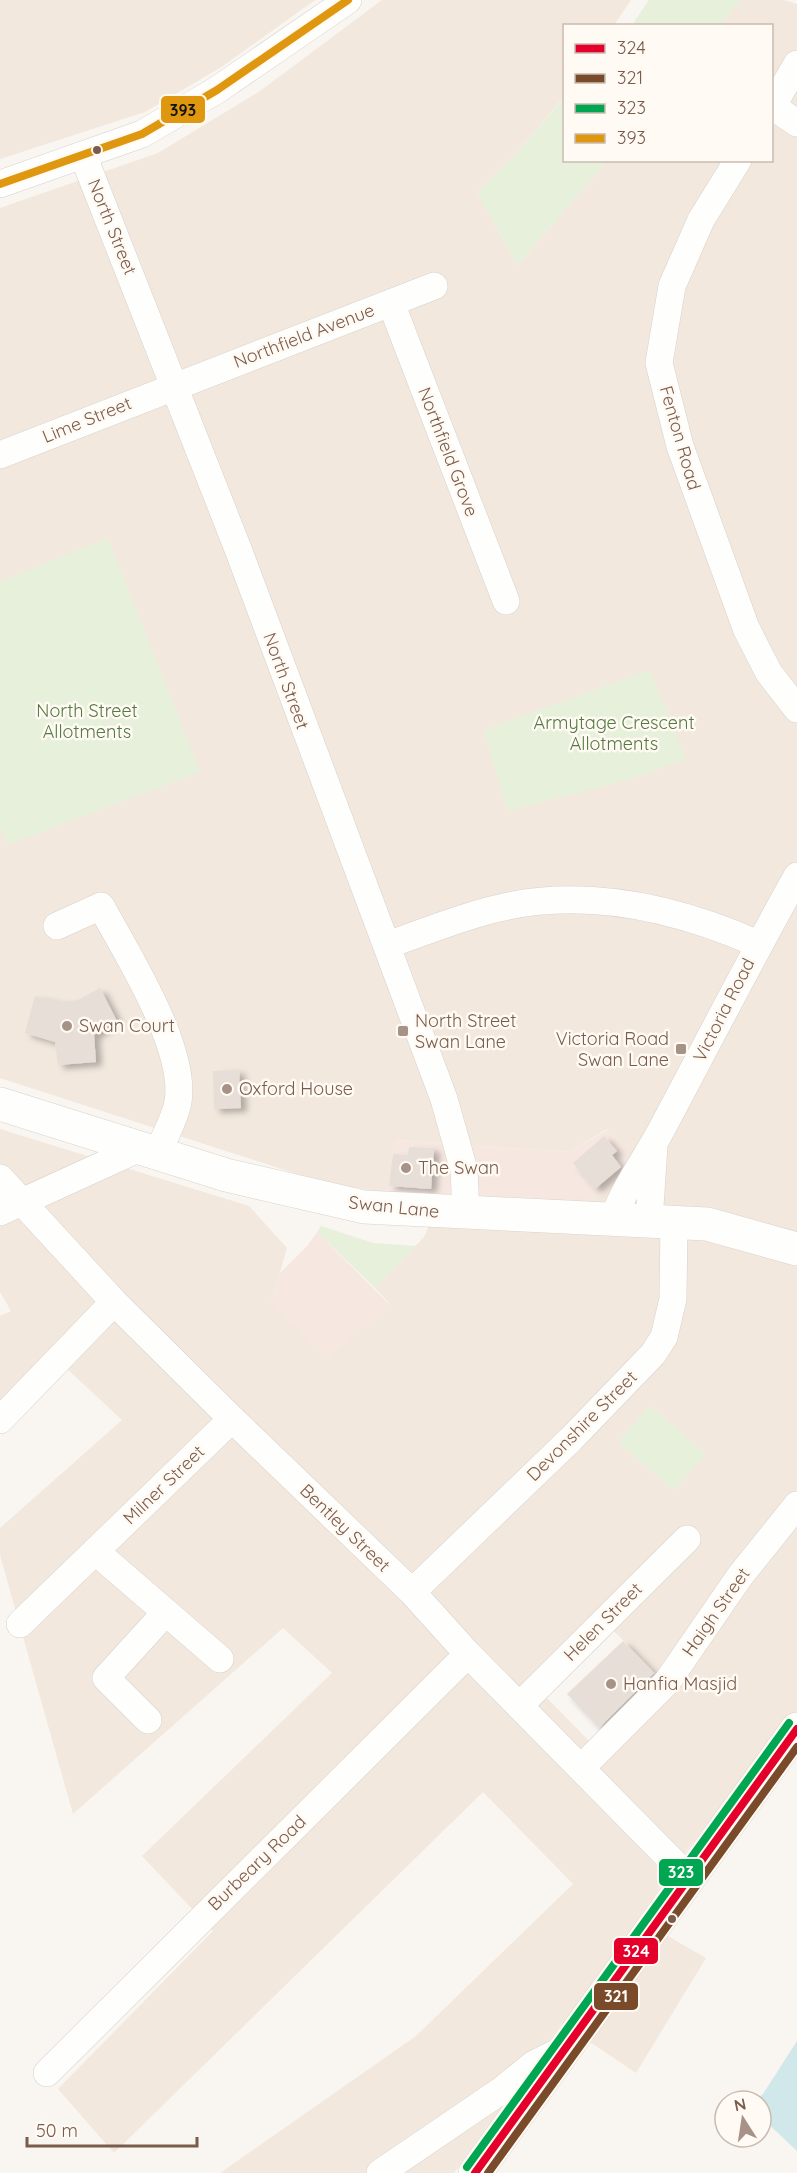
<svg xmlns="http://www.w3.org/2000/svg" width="797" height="2173" font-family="Quicksand,sans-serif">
  <defs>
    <filter id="shadow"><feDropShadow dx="6" dy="4" stdDeviation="3" flood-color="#0004"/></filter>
  </defs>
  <rect width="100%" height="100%" fill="#f9f5f0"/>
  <!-- residential -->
  <path fill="#f2e8de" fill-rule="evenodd" d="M 0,0 L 315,0 L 223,66 L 145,112 L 0,159 Z
    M 382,0 L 631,0 L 614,25 L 564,26 L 564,97 L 515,155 L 477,192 L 517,265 L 607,161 L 772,160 L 772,26 L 720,25 L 741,0 L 784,0 L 797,4 L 797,1711 L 687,1850 L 638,1919 L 706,1958 L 636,2073 L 562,2023 L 454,2173 L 220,2173 L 416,2036 L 573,1884 L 483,1792 L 114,2153 L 58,2089 L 213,1931 L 142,1856 L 332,1673 L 283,1628 L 73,1814 L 0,1555 L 0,1528 L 122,1420 L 49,1352 L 0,1401 L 0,1316 L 11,1311 L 0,1292 L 0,1129 L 249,1206 L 287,1248 L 271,1303 L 389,1303 L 375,1288 L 424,1237 L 441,1198 L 634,1158 L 607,1129 L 569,1152 L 395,1140 L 388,1193 L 325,1183 L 0,1078 L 0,208 L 158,153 L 260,91 ZM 612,1629 L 663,1681 L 595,1747 L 544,1695 Z"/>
  <!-- commercial -->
  <path fill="#f6e8e1" d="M 609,1129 L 634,1158 L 602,1197 L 544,1200 L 388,1193 L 394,1140 L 569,1152 Z
    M 317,1232 L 389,1304 L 329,1358 L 271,1303 L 280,1273 L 307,1246 Z"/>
  <!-- green -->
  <path fill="#e7f0db" d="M 649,0 L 741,0 L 720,25 L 632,25 Z
    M 563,99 L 564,160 L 607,161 L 517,265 L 477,192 L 515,155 Z
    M 108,538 L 200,772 L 7,845 L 0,825 L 0,582 Z
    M 650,670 L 686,759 L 628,780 L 507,811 L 484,730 Z
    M 321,1226 L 373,1243 L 416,1246 L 375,1288 L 317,1232 Z
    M 650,1405 L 706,1454 L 674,1491 L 618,1442 Z"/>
  <!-- water -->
  <path fill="#d0e8ea" d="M 797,2041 L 797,2151 L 761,2117 L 761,2101 L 755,2101 L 763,2094 Z"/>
  <!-- building -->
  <path fill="#e6ded7" filter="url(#shadow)" d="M 100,988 L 116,1019 L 94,1035 L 96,1062 L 58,1065 L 55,1042 L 25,1033 L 35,996 L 62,1002 L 78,1000 Z
    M 239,1070 L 241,1108 L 214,1109 L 213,1071 Z
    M 604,1136 L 617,1151 L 612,1155 L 621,1167 L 595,1189 L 573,1163 Z
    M 409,1147 L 434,1148 L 431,1189 L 389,1186 L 393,1154 L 408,1155 Z
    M 623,1641 L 654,1673 L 599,1728 L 567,1694 Z"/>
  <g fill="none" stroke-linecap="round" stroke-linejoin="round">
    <!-- street casing -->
    <g stroke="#d7d1cb" stroke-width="28">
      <path id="street" d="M 772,106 L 797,123
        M 772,107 L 797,64
        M 83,155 L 238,549 L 444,1099 L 464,1170 L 466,1213
        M 738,160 L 701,220 L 672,286 L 659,363 L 680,446 L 746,628 L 769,673 L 797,709
        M 0,184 L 142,134 L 217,90 L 348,0
        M 391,303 L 506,601
        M 0,455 L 434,286
        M 57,926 L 101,906 C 127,954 187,1048 178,1102 C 175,1119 164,1137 158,1153
        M 387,945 C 422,933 456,919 491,910 C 582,886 674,907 758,944
        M 0,1178 L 114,1302 L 232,1419 L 412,1592 L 468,1654 L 690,1879
        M 0,1212 L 140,1148
        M 613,1219 C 626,1184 648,1156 665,1123 C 709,1040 752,957 797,876
        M 649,1221 L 654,1146
        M 0,1420 L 114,1302
        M 95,1551 L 220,1659
        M 412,1592 L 571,1439 L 653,1354 L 664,1337 L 673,1299 L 674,1223
        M 20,1624 L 232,1419
        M 519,1706 L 687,1539
        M 148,1720 L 106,1678 L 166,1612
        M 581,1768 L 667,1682 L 740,1576 L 797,1505
        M 47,2073 L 468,1654
        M 380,2173 L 502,2090 L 534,2064 L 566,2048"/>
    </g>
    <!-- secondary casing -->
    <g stroke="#d9d2cb" stroke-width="34">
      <path id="secondary" d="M 0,1104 L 226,1175 L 364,1207 L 707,1224 L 797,1249
        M 475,2173 L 797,1729"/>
    </g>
    <!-- street -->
    <use href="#street" stroke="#fefefd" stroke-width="27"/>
    <!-- secondary -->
    <use href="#secondary" stroke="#fefefd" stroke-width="33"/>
    <!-- bus-1 casing -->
    <g stroke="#fffaf3" stroke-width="12">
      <path id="bus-1" d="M 475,2173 L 797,1729"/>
    </g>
    <!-- bus-2 casing -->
    <g stroke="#fffaf3" stroke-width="12">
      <path id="bus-2" d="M 488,2173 L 797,1747"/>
    </g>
    <!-- bus-3 casing -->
    <g stroke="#fffaf3" stroke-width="12">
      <path id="bus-3" d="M 467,2167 L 789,1723"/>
    </g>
    <!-- bus-4 casing -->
    <g stroke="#fffaf3" stroke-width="12">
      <path id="bus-4" d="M 0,184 L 142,134 L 217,90 L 348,0"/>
    </g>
    <!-- bus-1 -->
    <use href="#bus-1" stroke="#e4002b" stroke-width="8"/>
    <!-- bus-2 -->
    <use href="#bus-2" stroke="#7a4b2a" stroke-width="8"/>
    <!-- bus-3 -->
    <use href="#bus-3" stroke="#00a651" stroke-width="8"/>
    <!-- bus-4 -->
    <use href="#bus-4" stroke="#de970f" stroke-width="8"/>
  </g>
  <!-- markers -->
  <g fill="#7a5c4d" stroke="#fffaf3" stroke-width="2">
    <circle cx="97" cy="150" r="5"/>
    <circle cx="672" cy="1919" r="5"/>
  </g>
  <g fill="#a69286" stroke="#fffaf3" stroke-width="2">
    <circle cx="67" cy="1026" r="6"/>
    <rect x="397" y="1025" width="12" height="12" rx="3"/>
    <rect x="675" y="1043" width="12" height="12" rx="3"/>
    <circle cx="227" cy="1089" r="6"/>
    <circle cx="406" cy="1168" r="6"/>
    <circle cx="611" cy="1684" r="6"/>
  </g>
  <g text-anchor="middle" stroke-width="5" stroke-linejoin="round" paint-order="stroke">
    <!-- street labels -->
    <g font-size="18" fill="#7a5c4d" stroke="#fffaf3">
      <text transform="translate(112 227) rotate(68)" y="6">North Street</text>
      <text transform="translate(304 336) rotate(-21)" y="6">Northfield Avenue</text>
      <text transform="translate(87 420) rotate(-22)" y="6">Lime Street</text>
      <text transform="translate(680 438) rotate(74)" y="6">Fenton Road</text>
      <text transform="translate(448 452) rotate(69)" y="6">Northfield Grove</text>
      <text transform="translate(286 681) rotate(70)" y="6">North Street</text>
      <text transform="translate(724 1010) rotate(-63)" y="6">Victoria Road</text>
      <text transform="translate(394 1207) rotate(6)" y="6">Swan Lane</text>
      <text transform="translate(582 1426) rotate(-45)" y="6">Devonshire Street</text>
      <text transform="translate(164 1485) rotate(-44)" y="6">Milner Street</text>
      <text transform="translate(345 1528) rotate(44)" y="6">Bentley Street</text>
      <text transform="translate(716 1612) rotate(-55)" y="6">Haigh Street</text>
      <text transform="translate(603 1622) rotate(-45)" y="6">Helen Street</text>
      <text transform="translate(257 1863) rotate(-44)" y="6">Burbeary Road</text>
    </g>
    <!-- park labels -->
    <g font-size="18" fill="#537a41" stroke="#fffaf3">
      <text x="87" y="717">North Street<tspan x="87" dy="21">Allotments</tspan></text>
      <text x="614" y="729">Armytage Crescent<tspan x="614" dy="21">Allotments</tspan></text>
    </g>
    <!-- poi labels -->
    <g font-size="18" fill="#7a5c4d" stroke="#fffaf3" text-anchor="start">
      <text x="415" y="1027">North Street<tspan x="415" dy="21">Swan Lane</tspan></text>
      <text x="79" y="1032">Swan Court</text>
      <text x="669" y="1045" text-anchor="end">Victoria Road<tspan x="669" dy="21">Swan Lane</tspan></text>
      <text x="239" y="1095">Oxford House</text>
      <text x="418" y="1174">The Swan</text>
      <text x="623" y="1690">Hanfia Masjid</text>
    </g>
  </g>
  <g stroke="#fffaf3" stroke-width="2">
    <rect x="160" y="95" width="46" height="29" rx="6" fill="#de970f"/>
    <rect x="658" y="1858" width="46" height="29" rx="6" fill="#00a651"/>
    <rect x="613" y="1937" width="46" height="28" rx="6" fill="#e4002b"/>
    <rect x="593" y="1982" width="46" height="29" rx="6" fill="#7a4b2a"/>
  </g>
  <g font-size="16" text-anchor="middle" font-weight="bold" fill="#fff">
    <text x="681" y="1878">323</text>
    <text x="636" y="1957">324</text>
    <text x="616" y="2002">321</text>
  </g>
  <g font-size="16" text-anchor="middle" font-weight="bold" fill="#111">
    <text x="183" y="116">393</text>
  </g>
  <!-- legend -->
  <rect x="563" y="24" width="210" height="138" fill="#fffaf3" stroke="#cabbb1" stroke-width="1.5"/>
  <rect x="575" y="44" width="30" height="9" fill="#e4002b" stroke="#cabbb1" stroke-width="1.5"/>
  <text x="617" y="54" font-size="18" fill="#7a5c4d">324</text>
  <rect x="575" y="74" width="30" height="9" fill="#7a4b2a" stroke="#cabbb1" stroke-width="1.5"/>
  <text x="617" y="84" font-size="18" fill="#7a5c4d">321</text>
  <rect x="575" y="104" width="30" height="9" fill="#00a651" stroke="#cabbb1" stroke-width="1.5"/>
  <text x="617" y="114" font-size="18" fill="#7a5c4d">323</text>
  <rect x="575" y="134" width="30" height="9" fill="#de970f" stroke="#cabbb1" stroke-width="1.5"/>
  <text x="617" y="144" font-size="18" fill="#7a5c4d">393</text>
  <!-- north arrow -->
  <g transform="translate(743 2119) rotate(348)"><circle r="28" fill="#fffaf3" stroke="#cabbb1" stroke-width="1.5"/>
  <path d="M0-4.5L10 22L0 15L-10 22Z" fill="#a69286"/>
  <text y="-9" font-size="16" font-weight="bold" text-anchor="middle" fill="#7a5c4d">N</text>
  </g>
  <!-- scale -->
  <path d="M27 2137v9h170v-9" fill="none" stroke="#7a5c4d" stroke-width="3"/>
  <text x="36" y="2137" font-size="18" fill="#7a5c4d" stroke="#fffaf3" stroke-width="4.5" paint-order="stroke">50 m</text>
</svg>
